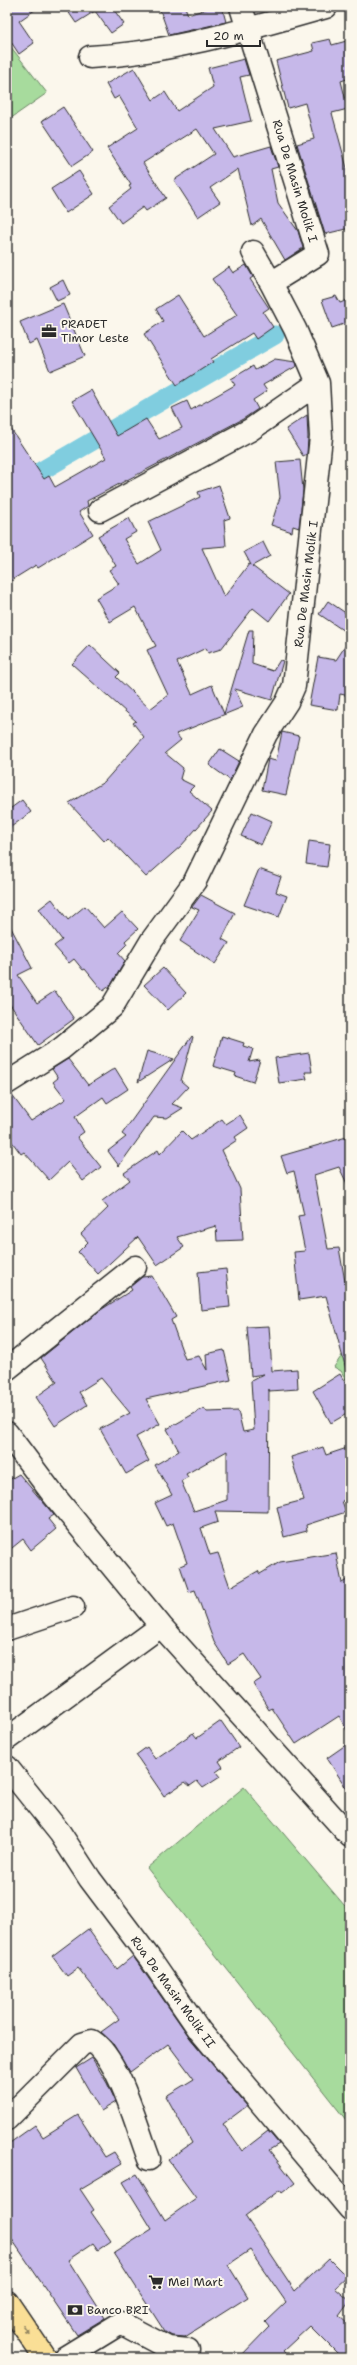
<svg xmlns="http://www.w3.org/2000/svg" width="357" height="2365" font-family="'Shantell Sans',sans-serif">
  <rect width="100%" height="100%" fill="#fbf7ec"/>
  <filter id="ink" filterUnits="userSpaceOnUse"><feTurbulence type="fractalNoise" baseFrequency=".025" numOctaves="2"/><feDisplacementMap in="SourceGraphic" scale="8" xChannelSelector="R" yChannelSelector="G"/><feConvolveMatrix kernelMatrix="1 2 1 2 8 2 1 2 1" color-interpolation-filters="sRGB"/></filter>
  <g filter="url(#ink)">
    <!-- green -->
    <path fill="#a7db9d" stroke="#698364" d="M 7,42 L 47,93 L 7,121 Z
      M 350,1347 L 350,1386 L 341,1371 L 334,1367 L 347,1348 Z
      M 244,1787 L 350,1912 L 350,2125 L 147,1868 Z"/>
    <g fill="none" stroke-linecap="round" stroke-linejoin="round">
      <!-- canal -->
      <path stroke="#80cddf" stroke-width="19" d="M 7,487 L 29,478 L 275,335"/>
    </g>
    <!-- building -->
    <path fill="#c6b8e9" stroke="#2b2b2b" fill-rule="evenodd" d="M 7,7 L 39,7 L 19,21 L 34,43 L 19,54 L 7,36 Z
      M 65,7 L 112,7 L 124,24 L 111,33 L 95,11 L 76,23 Z
      M 159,7 L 185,7 L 188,15 L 212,7 L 222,7 L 226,22 L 169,35 Z
      M 330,39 L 332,45 L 350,40 L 350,78 L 341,81 L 348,109 L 332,113 L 350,179 L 350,228 L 325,234 L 297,144 L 314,139 L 305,103 L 288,108 L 276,61 L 314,51 L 312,43 Z
      M 244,59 L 249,75 L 240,77 L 251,121 L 215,129 L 233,157 L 271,146 L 278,167 L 271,169 L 278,203 L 298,231 L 303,248 L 285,260 L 261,219 L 252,226 L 238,169 L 210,188 L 220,202 L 198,217 L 174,180 L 214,154 L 197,129 L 143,163 L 166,198 L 146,211 L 143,207 L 121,223 L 109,206 L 131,189 L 129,186 L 131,185 L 107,148 L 138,128 L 119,96 L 114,99 L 106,84 L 134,68 L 153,100 L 165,92 L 177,111 L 213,87 L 208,68 Z
      M 63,107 L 93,152 L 72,166 L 42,121 Z
      M 79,171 L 94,194 L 66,213 L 51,189 Z
      M 246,265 L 253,277 L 250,279 L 269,308 L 263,312 L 273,327 L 256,339 L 252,333 L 211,359 L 213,362 L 177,385 L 144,334 L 163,321 L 156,309 L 178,295 L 204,336 L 237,315 L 212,279 L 229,267 L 233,273 Z
      M 63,280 L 70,295 L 57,301 L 50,287 Z
      M 336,296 L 340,303 L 350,299 L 350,322 L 332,328 L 322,300 Z
      M 63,304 L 85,356 L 50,371 L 37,340 L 29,344 L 20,322 Z
      M 275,359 L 296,362 L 297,366 L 263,385 L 267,391 L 253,400 L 258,409 L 243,419 L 87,501 L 88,506 L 79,512 L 93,534 L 38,568 L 36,565 L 7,583 L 7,423 L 44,479 L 49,476 L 55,487 L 106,458 L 72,401 L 91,390 L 117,436 L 146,419 L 159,439 L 182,428 L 172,408 L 187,401 L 191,410 L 235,385 L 231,379 L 253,366 L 255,370 Z
      M 307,415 L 308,437 L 307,454 L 303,456 L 286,429 Z
      M 300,460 L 303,490 L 299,528 L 293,526 L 292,532 L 271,525 L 280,497 L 276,462 Z
      M 219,485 L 230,518 L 224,520 L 226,546 L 202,548 L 224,597 L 249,564 L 251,565 L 244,552 L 263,542 L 270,556 L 252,566 L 289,594 L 269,621 L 253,608 L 221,649 L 208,653 L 206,648 L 177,662 L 192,694 L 212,685 L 224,714 L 249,630 L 253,630 L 252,664 L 273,671 L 280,660 L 283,661 L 272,700 L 235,689 L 243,707 L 176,734 L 181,740 L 165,753 L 183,768 L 180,779 L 194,786 L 189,791 L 212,811 L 181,846 L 146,877 L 108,837 L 104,841 L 69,803 L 104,782 L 144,737 L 133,723 L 136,721 L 72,664 L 90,645 L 120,673 L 116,677 L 150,709 L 168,695 L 147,650 L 156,646 L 135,607 L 110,622 L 96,598 L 119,584 L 109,570 L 116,566 L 98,536 L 129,518 L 136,532 L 124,539 L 139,564 L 161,550 L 148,522 L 200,497 L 198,492 Z
      M 328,601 L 350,616 L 350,635 L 319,614 Z
      M 350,639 L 350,696 L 340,694 L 338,710 L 309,705 L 318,657 L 336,660 Z
      M 282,732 L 299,736 L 286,795 L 262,790 L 268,759 L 276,761 Z
      M 220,749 L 239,761 L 230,780 L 209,765 Z
      M 22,800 L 31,812 L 7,830 L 7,811 Z
      M 252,812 L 272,821 L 261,845 L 241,836 Z
      M 309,841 L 330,844 L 327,867 L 306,864 Z
      M 259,869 L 281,877 L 276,892 L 287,896 L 279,917 L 244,905 Z
      M 201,895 L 235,913 L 222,939 L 229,943 L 215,964 L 180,941 L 199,910 L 192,907 Z
      M 52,899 L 68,920 L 85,906 L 104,928 L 122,912 L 138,929 L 125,941 L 127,944 L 118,953 L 125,961 L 111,985 L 103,991 L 85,969 L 83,970 L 74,959 L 69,963 L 54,946 L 62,940 L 39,909 Z
      M 7,920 L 32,968 L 18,975 L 37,1003 L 55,991 L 74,1019 L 38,1045 L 7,1000 Z
      M 163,968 L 186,993 L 168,1010 L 144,985 Z
      M 192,1036 L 193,1037 L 181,1081 L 188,1087 L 172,1104 L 183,1108 L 167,1118 L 154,1117 L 119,1166 L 108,1151 L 126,1137 L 122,1134 Z
      M 222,1036 L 244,1043 L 243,1046 L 253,1049 L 249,1062 L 260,1060 L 253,1082 L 235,1076 L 236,1073 L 213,1066 Z
      M 147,1051 L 174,1059 L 138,1082 Z
      M 309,1053 L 312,1072 L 305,1072 L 307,1079 L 279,1083 L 275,1058 Z
      M 68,1059 L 88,1085 L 115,1068 L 128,1089 L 107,1103 L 103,1097 L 75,1117 L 84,1132 L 77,1137 L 101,1167 L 83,1181 L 68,1162 L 49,1180 L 24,1152 L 21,1154 L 7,1135 L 7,1095 L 11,1094 L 31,1121 L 66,1099 L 53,1082 L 58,1078 L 52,1069 Z
      M 240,1115 L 248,1128 L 235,1137 L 237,1140 L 222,1150 L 240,1189 L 243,1240 L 217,1241 L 216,1226 L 177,1237 L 184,1247 L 157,1265 L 138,1237 L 98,1274 L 78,1252 L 88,1242 L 81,1234 L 108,1208 L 102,1201 L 130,1180 L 124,1173 L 158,1150 L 160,1154 L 182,1131 L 191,1140 L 222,1119 L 226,1124 Z
      M 350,1136 L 350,1190 L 339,1167 L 314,1175 L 328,1249 L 339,1248 L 350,1309 L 350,1369 L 346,1369 L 326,1296 L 299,1300 L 294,1252 L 305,1251 L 298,1216 L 304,1215 L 294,1171 L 287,1173 L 281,1156 Z
      M 226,1269 L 230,1307 L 201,1310 L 198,1272 Z
      M 152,1276 L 176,1317 L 171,1320 L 185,1359 L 199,1356 L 207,1370 L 206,1354 L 224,1350 L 231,1380 L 146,1399 L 160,1424 L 136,1437 L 149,1461 L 126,1474 L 100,1429 L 130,1413 L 101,1378 L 79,1392 L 87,1405 L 55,1426 L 36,1397 L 57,1382 L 41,1358 L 99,1311 L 132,1290 L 130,1287 L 142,1277 Z
      M 269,1326 L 272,1371 L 297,1369 L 298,1389 L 269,1391 L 269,1389 L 268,1512 L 215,1511 L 218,1522 L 201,1528 L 210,1555 L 218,1553 L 230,1587 L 258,1571 L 260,1574 L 280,1562 L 336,1553 L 342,1583 L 350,1578 L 350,1736 L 339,1716 L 296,1744 L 272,1708 L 269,1710 L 253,1684 L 261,1679 L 244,1654 L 228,1664 L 214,1642 L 195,1590 L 189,1592 L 180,1566 L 187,1563 L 173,1523 L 166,1526 L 155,1503 L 172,1495 L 155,1465 L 179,1451 L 167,1429 L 204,1408 L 207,1412 L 238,1411 L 243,1432 L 254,1430 L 251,1381 L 264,1374 L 251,1376 L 247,1327 ZM 227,1451 L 227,1500 L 194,1511 L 181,1481 L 188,1477 L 186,1474 Z
      M 340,1374 L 350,1391 L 350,1412 L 331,1423 L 313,1391 Z
      M 323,1447 L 326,1455 L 350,1447 L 350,1498 L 342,1501 L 346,1512 L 306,1525 L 307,1531 L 284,1537 L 277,1507 L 304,1500 L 291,1457 Z
      M 19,1474 L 54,1515 L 48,1519 L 56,1529 L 31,1550 L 23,1539 L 7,1552 L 7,1481 Z
      M 221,1721 L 239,1747 L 219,1761 L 223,1767 L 216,1772 L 220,1777 L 203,1788 L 197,1781 L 190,1786 L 185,1782 L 164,1796 L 136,1755 L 147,1747 L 155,1759 L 193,1733 L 197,1738 Z
      M 350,1742 L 350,1794 L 327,1758 Z
      M 88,1929 L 117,1969 L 133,1956 L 190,2038 L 247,2106 L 223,2124 L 242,2151 L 268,2131 L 279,2144 L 269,2150 L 295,2183 L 282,2193 L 280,2190 L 245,2216 L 295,2291 L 329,2259 L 347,2277 L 335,2288 L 350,2301 L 339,2316 L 350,2326 L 350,2358 L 342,2358 L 310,2326 L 283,2351 L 290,2358 L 239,2358 L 269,2327 L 265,2322 L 286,2302 L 250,2250 L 228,2265 L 248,2297 L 185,2337 L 172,2336 L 165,2332 L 114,2253 L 152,2229 L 123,2182 L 137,2174 L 165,2220 L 196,2198 L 168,2160 L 192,2143 L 166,2096 L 194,2079 L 168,2044 L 130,2072 L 112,2042 L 101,2032 L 119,2019 L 78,1968 L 67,1976 L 52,1956 Z
      M 92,2058 L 107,2083 L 116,2102 L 101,2111 L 76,2068 Z
      M 78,2115 L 105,2157 L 114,2152 L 122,2164 L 80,2189 L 94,2210 L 91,2212 L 111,2241 L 98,2250 L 93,2243 L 68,2260 L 105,2318 L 77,2335 L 7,2232 L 7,2145 L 35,2125 L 43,2137 Z"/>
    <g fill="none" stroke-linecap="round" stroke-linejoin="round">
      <!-- minor casing -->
      <g stroke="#2b2b2b" stroke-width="25">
        <path id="minor" d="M 90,57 C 171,53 248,29 326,7
          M 253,252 L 271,283
          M 100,510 L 250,430 L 318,383
          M 7,1083 L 61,1049 L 112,1007 L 152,940 L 195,881 L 266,734 L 287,702 L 294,686 L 321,437 L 318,383 L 295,329 L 271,283 L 318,254 L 241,7
          M 7,1369 L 135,1267
          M 7,1433 L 52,1493 L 161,1626 L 7,1739
          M 161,1626 L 350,1836
          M 7,1629 L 73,1607
          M 7,1767 L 60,1833 L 90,1879 L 154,1964 L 200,2031 L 350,2209
          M 7,2119 L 82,2044 L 92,2041 C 119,2058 137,2128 149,2159
          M 64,2358 L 121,2323 L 168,2348 L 188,2350"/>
      </g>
      <!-- major casing -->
      <g stroke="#2b2b2b" stroke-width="25">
        <path id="major" d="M 7,2302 L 45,2358"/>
      </g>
      <!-- minor -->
      <use href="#minor" stroke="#fbf7ec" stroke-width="22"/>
      <!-- major -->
      <use href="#major" stroke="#fadf96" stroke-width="22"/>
    </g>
    <!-- one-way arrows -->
    <defs><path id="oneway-solid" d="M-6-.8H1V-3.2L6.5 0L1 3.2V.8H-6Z"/></defs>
    <use fill="#928560" href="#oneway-solid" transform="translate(26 2330) rotate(56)"/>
  </g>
  <!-- icons -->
  <defs>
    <g id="office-bare" transform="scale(1.2)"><path d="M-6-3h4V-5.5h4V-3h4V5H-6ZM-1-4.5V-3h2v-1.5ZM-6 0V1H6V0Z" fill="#2b2b2b" stroke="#fbf7ec" stroke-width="2.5" paint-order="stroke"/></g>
    <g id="supermarket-bare" transform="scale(1.2)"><path d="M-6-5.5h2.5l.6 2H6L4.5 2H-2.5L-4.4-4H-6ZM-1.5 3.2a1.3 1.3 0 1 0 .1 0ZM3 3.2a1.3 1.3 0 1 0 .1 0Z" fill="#2b2b2b" stroke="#fbf7ec" stroke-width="2.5" paint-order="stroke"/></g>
    <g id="bank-bare" transform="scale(1.2)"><path d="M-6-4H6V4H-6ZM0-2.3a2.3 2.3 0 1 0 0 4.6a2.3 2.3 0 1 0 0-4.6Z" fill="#2b2b2b" stroke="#fbf7ec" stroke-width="2.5" paint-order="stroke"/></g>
  </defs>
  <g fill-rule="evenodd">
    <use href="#office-bare" x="49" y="331"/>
    <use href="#supermarket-bare" x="156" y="2282"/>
    <use href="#bank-bare" x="75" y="2310"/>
  </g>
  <g text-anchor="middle" stroke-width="4" stroke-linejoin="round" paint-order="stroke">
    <!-- street labels -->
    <g font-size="12" fill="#2b2b2b" stroke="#fbf7ec">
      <text transform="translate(295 181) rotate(73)" y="4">Rua De Masin Molik I</text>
      <text transform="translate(306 584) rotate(-83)" y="4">Rua De Masin Molik I</text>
      <text transform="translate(173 1992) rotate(54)" y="4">Rua De Masin Molik II</text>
    </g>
    <!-- poi labels -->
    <g font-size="12" fill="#2b2b2b" stroke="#fbf7ec" text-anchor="start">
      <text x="61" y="328">PRADET<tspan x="61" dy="14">Timor Leste</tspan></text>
      <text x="168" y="2286">Mei Mart</text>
      <text x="87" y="2314">Banco BRI</text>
    </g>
  </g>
  <!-- margin -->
  <rect width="357" height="2365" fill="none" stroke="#fbf7ec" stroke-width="24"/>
  <rect x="12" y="12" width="333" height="2341" fill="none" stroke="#2b2b2b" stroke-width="1.5" filter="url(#ink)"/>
  <!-- scale -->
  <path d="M207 40v6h53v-6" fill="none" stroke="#2b2b2b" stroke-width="2"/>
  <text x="213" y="40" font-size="12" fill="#2b2b2b" stroke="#fbf7ec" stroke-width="3" paint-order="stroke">20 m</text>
</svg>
